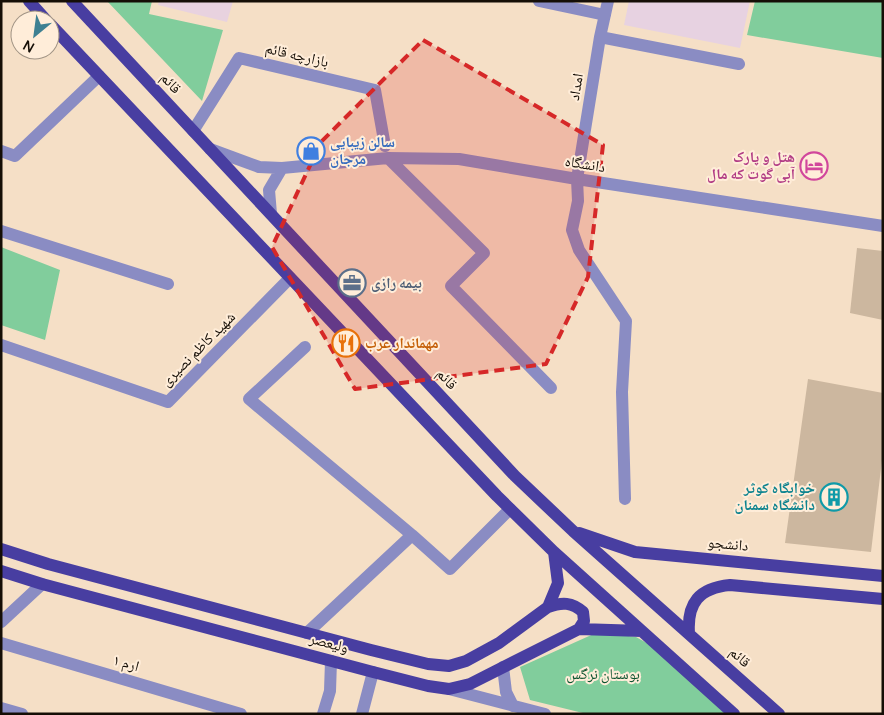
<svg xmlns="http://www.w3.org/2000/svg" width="884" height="715" font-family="Manrope,'Noto Naskh Arabic',sans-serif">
  <rect width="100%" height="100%" fill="#f5dfc6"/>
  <!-- education -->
  <path fill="#e8d2df" d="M 159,1 L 233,1 L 227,22 L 158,5 Z"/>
  <!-- medical -->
  <path fill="#e7d2e1" d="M 629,1 L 750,1 L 740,48 L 624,25 Z"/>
  <!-- green -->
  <path fill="#81cd9c" d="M 107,1 L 152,1 L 149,14 L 223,30 L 202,101 Z
    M 755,1 L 883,1 L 883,58 L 747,35 Z
    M 1,247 L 60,270 L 45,340 L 1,325 Z
    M 598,632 L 636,637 L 656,648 L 728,714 L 587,714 L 530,700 L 520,667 Z"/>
  <!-- building -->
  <path fill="#ccb79f" d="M 857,248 L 883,251 L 883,320 L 850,313 Z
    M 808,379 L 883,393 L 883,452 L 871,552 L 785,543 Z"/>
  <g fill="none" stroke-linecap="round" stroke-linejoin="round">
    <!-- minor -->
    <path stroke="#8a8cc3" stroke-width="12" d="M 539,1 L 605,15
      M 608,1 L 600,37 L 577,179 L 578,201 L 572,230 L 579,250 L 626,321 L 622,392 L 625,499
      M 600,37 L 739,64
      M 193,131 L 239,58 L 375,90 L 385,146
      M 210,149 L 259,167 L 282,168 L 269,190 L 271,214
      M 1,151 L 15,156 L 99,76
      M 388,158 L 484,253 L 451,286 L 551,388
      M 282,168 L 388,158 L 459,159 L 577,179 L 883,226
      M 1,231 L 168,284
      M 1,345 L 168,402 L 290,278
      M 305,347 L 249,399 L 412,535 L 307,633
      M 412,535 L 450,569 L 510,509
      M 1,622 L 42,584
      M 1,643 L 241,714
      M 503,667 L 506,692 L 513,706
      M 449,689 L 545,714
      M 1,708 L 22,714
      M 323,714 L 330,691 L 331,661
      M 362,714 L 373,672"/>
    <!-- major -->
    <path stroke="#483ea1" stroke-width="12" d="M 29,1 L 46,20
      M 72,1 L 515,476 L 573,531 L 779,714
      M 50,24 L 497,496 L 554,552 L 734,714
      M 579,533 L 635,552 L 883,576
      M 1,549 L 48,564 L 371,650 L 428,664 L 449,666 L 466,661 L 499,643 L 548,607 L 558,583 L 554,552
      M 1,571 L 42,584 L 373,672 L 428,686 L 449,689 L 470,684 L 579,629 L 642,631
      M 548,607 C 562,602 572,602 583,612 L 584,621 L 579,629
      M 689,633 C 687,603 699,588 730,585 L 883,599"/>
  </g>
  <!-- marked area -->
  <path fill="#d62828" fill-opacity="0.2" stroke="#d62828" stroke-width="4" stroke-dasharray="10 6" stroke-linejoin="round" d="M 423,40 L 603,145 L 588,277 L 546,364 L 355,389 L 272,247 L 321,142 Z"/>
  <!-- icons -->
  <defs>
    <g id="shop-ring" transform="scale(1.4375)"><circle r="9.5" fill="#ffedd9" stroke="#3f7fe0" stroke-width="1.5"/><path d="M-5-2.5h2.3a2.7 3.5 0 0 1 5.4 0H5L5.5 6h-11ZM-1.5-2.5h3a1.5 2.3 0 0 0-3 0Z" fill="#3f7fe0"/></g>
    <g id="hotel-ring" transform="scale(1.4375)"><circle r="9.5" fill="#ffedd9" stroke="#d1479c" stroke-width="1.5"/><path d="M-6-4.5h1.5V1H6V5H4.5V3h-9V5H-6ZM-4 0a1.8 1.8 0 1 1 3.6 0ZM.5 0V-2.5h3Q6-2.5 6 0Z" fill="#d1479c"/></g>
    <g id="office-ring" transform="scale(1.4375)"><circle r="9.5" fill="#ffedd9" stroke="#5c6f8a" stroke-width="1.5"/><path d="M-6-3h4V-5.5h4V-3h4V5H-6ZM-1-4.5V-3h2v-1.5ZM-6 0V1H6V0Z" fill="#5c6f8a"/></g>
    <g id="restaurant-ring" transform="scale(1.4375)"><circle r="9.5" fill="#ffedd9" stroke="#e8710a" stroke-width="1.5"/><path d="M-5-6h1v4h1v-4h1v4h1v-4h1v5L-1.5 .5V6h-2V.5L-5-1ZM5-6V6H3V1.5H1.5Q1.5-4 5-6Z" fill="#e8710a"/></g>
    <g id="building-ring" transform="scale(1.4375)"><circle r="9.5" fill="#ffedd9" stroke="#0f9aa8" stroke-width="1.5"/><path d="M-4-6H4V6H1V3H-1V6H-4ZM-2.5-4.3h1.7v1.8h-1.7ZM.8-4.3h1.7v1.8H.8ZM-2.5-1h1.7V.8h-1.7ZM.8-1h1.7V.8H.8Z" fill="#0f9aa8"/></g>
  </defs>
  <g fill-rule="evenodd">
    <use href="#shop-ring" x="311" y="151"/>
    <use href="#hotel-ring" x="814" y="166"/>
    <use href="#office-ring" x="352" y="283"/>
    <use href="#restaurant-ring" x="346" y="343"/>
    <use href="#building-ring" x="834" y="497"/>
  </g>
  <g text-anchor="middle" stroke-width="4" stroke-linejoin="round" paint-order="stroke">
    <!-- street labels -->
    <g font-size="15" fill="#150e06" stroke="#ffedd9">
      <text transform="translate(297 55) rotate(13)" y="5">بازارچه قائم</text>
      <text transform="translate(171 83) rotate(47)" y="5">قائم</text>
      <text transform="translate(576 87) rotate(-81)" y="5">امداد</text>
      <text transform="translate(585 164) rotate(9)" y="5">دانشگاه</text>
      <text transform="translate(198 349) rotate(-45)" y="5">شهید کاظم نصیری</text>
      <text transform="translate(447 379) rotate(47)" y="5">قائم</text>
      <text transform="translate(728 544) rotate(5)" y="5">دانشجو</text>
      <text transform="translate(329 643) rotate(15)" y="5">ولیعصر</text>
      <text transform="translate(740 657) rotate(42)" y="5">قائم</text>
      <text transform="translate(126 663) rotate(16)" y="5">ارم ۱</text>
    </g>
    <!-- shop labels -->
    <g font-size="15" font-weight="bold" fill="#366cbe" stroke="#ffedd9" text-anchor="start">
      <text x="330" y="147">سالن زیبایی<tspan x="330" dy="17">مرجان</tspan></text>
    </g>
    <!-- hotel labels -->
    <g font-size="15" font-weight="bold" fill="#b23c85" stroke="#ffedd9" text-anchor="end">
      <text x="795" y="162">هتل و پارک<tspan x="795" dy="17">آبی گوت که مال</tspan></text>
    </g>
    <!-- service labels -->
    <g font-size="15" font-weight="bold" fill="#4e5e75" stroke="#ffedd9" text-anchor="start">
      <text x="371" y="288">بیمه رازی</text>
    </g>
    <!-- food labels -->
    <g font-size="15" font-weight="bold" fill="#c56008" stroke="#ffedd9" text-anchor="start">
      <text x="365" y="348">مهماندار عرب</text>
    </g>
    <!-- culture labels -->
    <g font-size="15" font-weight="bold" fill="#0d838f" stroke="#ffedd9" text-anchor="end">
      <text x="815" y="493">خوابگاه کوثر<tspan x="815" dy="17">دانشگاه سمنان</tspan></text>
    </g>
    <!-- park labels -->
    <g font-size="15" fill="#0c532f" stroke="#ffedd9">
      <text x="603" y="679">بوستان نرگس</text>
    </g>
  </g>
  <!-- border -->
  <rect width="884" height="715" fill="none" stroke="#150e06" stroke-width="5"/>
  <!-- north arrow -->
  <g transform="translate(35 35) rotate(209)"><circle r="24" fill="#ffedd9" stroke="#a19485"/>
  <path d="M0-4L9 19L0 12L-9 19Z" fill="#3e8092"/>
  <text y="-8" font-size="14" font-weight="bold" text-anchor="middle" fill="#150e06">N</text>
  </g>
</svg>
